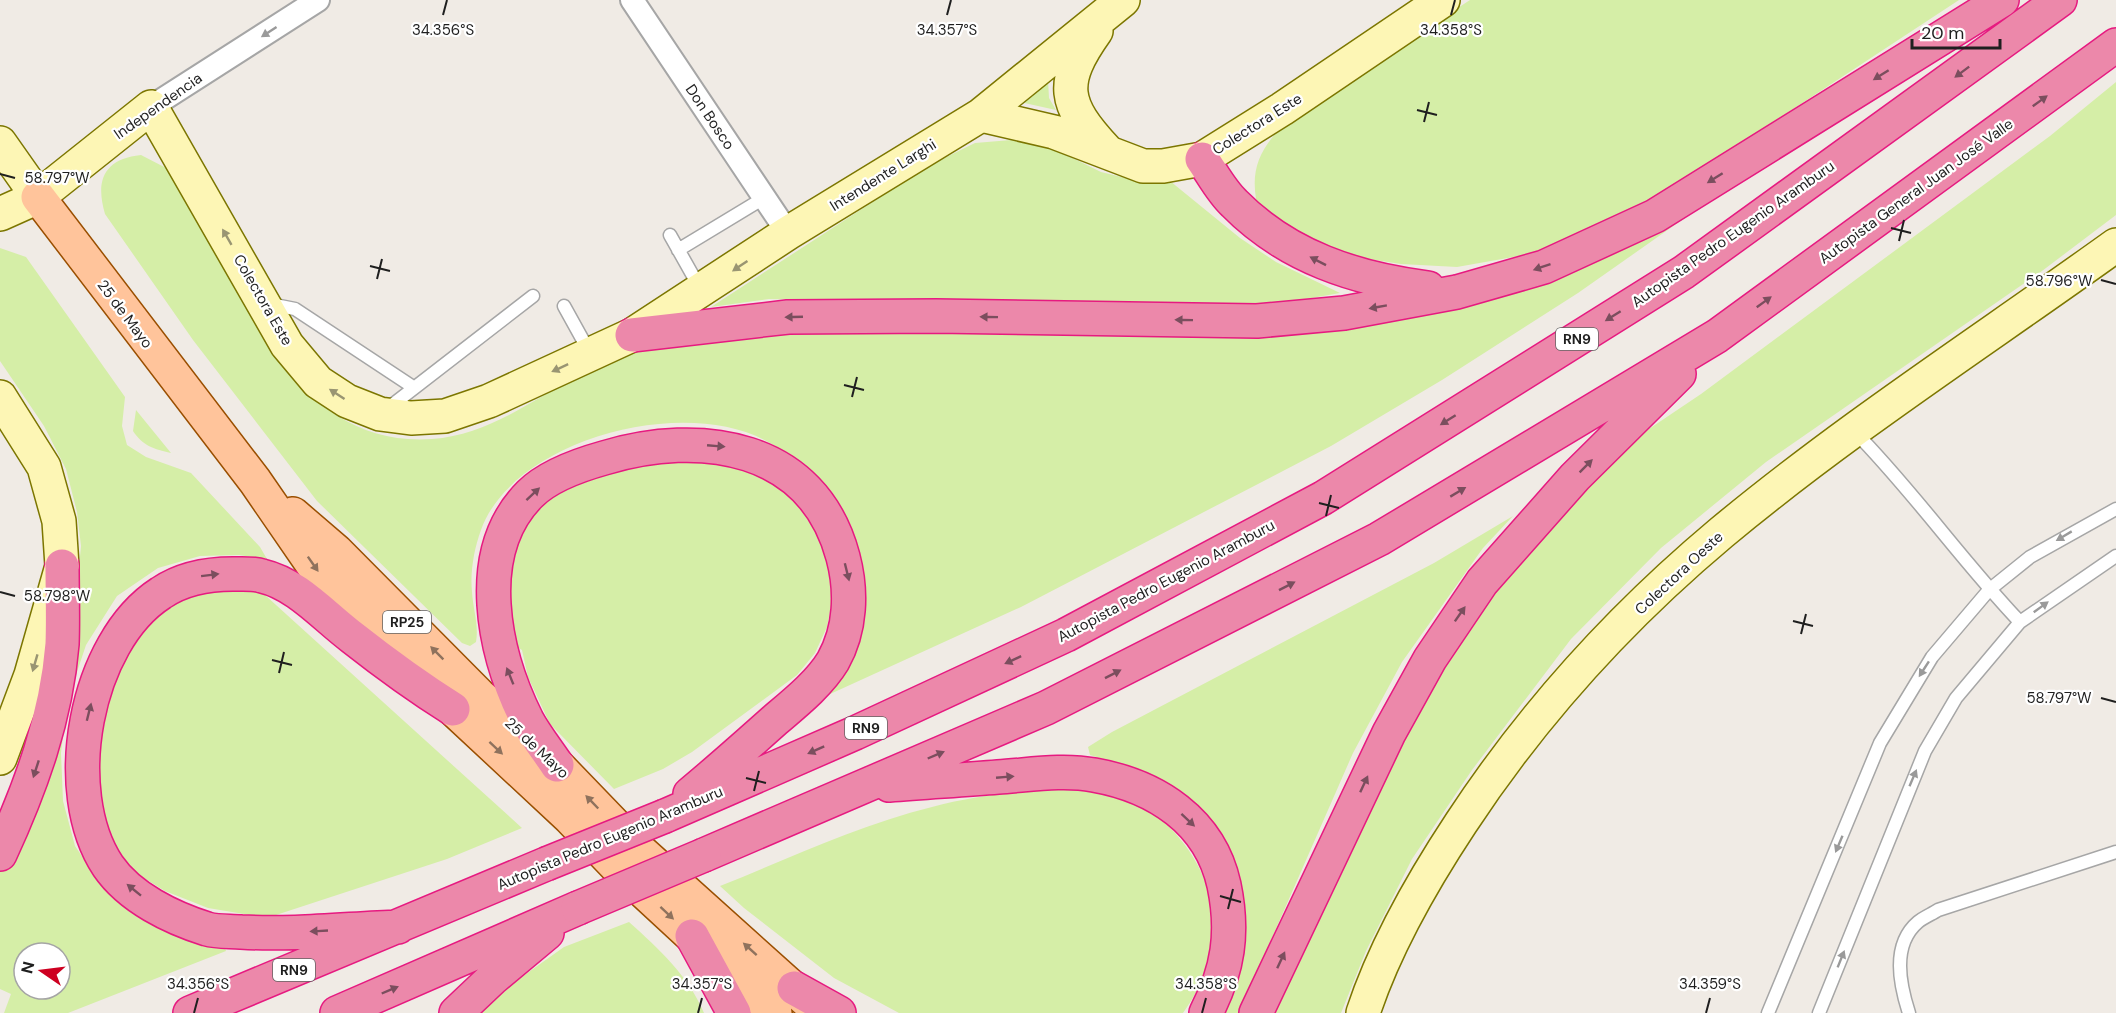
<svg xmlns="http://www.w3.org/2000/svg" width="2116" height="1013" font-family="'DM Sans',sans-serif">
  <rect width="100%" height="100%" fill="#f0ebe5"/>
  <!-- grass -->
  <path fill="#d5eea7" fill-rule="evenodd" d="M 1470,0 L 1959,0 L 1688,178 L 1610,223 L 1536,253 L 1457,267 L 1401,264 L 1343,255 L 1260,217 C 1248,173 1256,152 1288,120 Z
    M 1048,80 L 1049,98 L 1056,110 L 1020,102 Z
    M 2116,82 L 2116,215 L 2042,271 L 1766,462 L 1661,548 L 1571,639 L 1472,770 L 1412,859 L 1366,951 L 1341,1013 L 1272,1013 L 1412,703 L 1483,594 L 1572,495 L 1643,433 L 1701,394 L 2050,136 Z
    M 1011,140 L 1044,144 L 1101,172 L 1138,181 L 1170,181 L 1240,238 L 1276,262 L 1340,293 L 1278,304 L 1235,306 L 769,299 L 711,307 L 928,166 L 975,143 Z
    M 141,155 L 170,170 L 278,358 C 315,409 365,444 432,439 C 510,433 565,369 637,351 C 734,327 834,331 933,332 C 1044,333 1156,334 1267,335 L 1333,331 L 1438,306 L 1726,189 L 1578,293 L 1442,380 L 1331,446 L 1021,607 L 828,695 L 825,690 L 857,609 C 842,573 828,538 814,503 C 810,492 806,475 798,466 C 728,382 516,430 481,530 C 474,549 470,572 472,592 C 473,609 479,625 476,642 L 470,646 L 462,643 L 317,501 L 193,340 L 105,214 C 95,180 104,159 141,155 Z
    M 0,248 L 26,257 L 125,397 L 122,426 L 127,445 L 146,457 L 191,473 L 260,547 L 267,559 L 239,555 L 200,556 L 158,568 L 117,596 L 86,645 L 67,702 L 61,753 L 63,801 L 75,846 L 99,881 L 137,915 L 223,942 L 226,951 L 68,1013 L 4,1013 L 11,994 L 0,989 L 0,872 L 18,836 L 72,640 L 81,546 L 77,512 L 66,469 L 44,426 L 0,361 ZM 24,953 L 60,953 L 60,989 L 24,989 Z
    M 136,410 L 171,453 C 154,449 143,446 133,431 Z
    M 724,455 L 798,497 L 830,555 L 833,596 L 827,627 L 815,653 L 797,675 L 692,752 L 663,769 L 614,789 L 550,724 L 528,677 L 522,650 L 511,643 L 505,622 L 512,541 L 534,507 L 603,467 Z
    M 1513,516 L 1483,548 L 1402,662 L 1353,753 L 1239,1013 L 1217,1013 L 1239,920 L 1171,786 L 1138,770 L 1090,755 L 1088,747 L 1112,732 L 1434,563 Z
    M 222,586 L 251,589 L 265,595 L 522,828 L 447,859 L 276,915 L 256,916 L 208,908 L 165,891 L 139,875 L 117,852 L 96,798 L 97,724 L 135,632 L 183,596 Z
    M 1068,787 C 1092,788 1117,787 1139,800 C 1148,805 1155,814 1163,821 C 1221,874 1230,948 1183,1013 L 899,1013 L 834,978 L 744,908 L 720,886 C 790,858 859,825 932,807 C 976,795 1022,791 1068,787 Z
    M 629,922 C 659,949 688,975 704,1013 L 480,1013 L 495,996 L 564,947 Z"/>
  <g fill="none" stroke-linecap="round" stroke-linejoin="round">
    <!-- lane casing -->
    <g stroke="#a6a6a6" stroke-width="15">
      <path id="lane" d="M 670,235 L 701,290
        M 678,250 L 764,198
        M 270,304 L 295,309 L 413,387
        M 564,306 L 590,353
        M 387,409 L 533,296
        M 1855,432 C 1914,492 1962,561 2020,622
        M 1768,1013 L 1880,743 L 1932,657 L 1989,590 L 2030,557 L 2116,509
        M 1819,1013 L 1925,751 L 1956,698 L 2020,622 L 2116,556
        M 1909,1013 C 1900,985 1891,945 1918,922 C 1924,917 1932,914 1938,910 L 2116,852"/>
    </g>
    <!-- street casing -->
    <g stroke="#a6a6a6" stroke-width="26">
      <path id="street" d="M 632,0 L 788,233
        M 151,107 L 318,0"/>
    </g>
    <!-- secondary casing -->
    <g stroke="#7c7600" stroke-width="36">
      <path id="secondary" d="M 1096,31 C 1059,83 1063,104 1106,150
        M 981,115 L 1054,132 L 1143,166 L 1163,166 L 1202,159 L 1282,109 L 1443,0
        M 0,143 L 38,197
        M 0,214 L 38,197 L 151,107 L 287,345 L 318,382 L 347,401 L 380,414 L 411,418 L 445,416 L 489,401 L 632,335 L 788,233 L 981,115 L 1123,0
        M 0,397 L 44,467 L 59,521 L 62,566 L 31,675 L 0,758
        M 1363,1013 C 1385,946 1422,882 1461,823 C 1532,715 1622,616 1721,533 C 1846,429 1984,340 2116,245"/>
    </g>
    <!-- primary casing -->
    <g stroke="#9a4f00" stroke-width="36">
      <path id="primary" d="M 38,197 L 255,481 L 319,574 L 453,709 L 570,818 L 617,867 L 775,1013
        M 293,514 L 336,551 L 479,695 L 557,765 L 637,848 L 815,1008"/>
    </g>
    <!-- highway casing -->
    <g stroke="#e61a80" stroke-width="36">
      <path id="highway" d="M 1202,159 C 1212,173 1221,191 1234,203 C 1287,257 1356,279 1428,288
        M 632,335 L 788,317 L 936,316 L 1257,321 L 1344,313 L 1457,292 L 1544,267 L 1655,216 L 2002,0
        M 557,765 C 547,750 535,735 527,720 C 494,654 471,553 530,494 C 548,476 579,465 604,458 C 700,429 813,444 843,557 C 852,591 851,629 833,661 C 819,684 795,703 775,720 C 747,745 719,770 690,794
        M 889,785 C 925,782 962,780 998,777 C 1029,775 1063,769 1094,775 C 1156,786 1210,821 1224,885 C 1234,933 1228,970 1206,1013
        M 665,816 L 855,733 L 1066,635 L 1323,498 L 1684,272 L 2060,0
        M 0,854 C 31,787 56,718 62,644 C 63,618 62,592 62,566
        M 704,855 L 1046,708 L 1379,539 L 1717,336 L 2116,45
        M 398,927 C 346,929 293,935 241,932 C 230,931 218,932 207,929 C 172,918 130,898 108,866 C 58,791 85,642 161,593 C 183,578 208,574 233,574 C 242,574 253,573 262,576 C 297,584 324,616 352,637 C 385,663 418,687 453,709
        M 692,936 L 734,1013
        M 794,988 L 839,1013
        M 190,1013 L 546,864
        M 337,1013 L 578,908
        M 456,1013 L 493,978 L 547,933
        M 1256,1013 L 1389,733 L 1430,659 L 1482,582 L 1575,477 L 1679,374"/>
    </g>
    <!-- lane -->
    <use href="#lane" stroke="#fff" stroke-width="12"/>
    <!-- street -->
    <use href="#street" stroke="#fff" stroke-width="22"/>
    <!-- secondary -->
    <use href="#secondary" stroke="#fdf6b5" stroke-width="33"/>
    <!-- primary -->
    <use href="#primary" stroke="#ffc49b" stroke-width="33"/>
    <!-- highway -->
    <use href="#highway" stroke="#ec88aa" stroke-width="33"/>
    <!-- highway-bridge casing -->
    <g stroke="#e61a80" stroke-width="36" stroke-linecap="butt">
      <path id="highway-bridge" d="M 546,864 L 665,816
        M 578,908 L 704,855"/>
    </g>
    <!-- highway-bridge -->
    <use href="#highway-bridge" stroke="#ec88aa" stroke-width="33"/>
  </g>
  <!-- one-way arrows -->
  <defs><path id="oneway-solid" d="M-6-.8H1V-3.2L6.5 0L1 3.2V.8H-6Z" transform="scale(1.5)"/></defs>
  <g fill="#9a9a9a">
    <use href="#oneway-solid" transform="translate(269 32) rotate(147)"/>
    <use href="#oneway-solid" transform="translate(2064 536) rotate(149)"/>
    <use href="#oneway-solid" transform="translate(2041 607) rotate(-36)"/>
    <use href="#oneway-solid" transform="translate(1924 669) rotate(123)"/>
    <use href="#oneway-solid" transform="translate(1913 778) rotate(-67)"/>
    <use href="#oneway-solid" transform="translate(1839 844) rotate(113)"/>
    <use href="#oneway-solid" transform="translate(1841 959) rotate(-68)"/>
  </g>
  <g fill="#7b4e5e">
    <use href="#oneway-solid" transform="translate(1962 72) rotate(143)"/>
    <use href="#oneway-solid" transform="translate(1881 75) rotate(148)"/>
    <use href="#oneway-solid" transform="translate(2040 101) rotate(-36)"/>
    <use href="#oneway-solid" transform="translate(1715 178) rotate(148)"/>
    <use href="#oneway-solid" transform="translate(1318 261) rotate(-153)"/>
    <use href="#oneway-solid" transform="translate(1542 267) rotate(161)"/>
    <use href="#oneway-solid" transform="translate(1764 302) rotate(-36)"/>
    <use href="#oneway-solid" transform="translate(1378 307) rotate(170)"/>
    <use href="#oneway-solid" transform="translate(1613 316) rotate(148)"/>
    <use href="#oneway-solid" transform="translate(794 317) rotate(178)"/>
    <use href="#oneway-solid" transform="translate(989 317) rotate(-179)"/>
    <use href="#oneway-solid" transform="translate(1184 320) rotate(-179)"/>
    <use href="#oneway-solid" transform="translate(1448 420) rotate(148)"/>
    <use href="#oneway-solid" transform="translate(716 446) rotate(5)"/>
    <use href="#oneway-solid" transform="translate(1586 466) rotate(-45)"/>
    <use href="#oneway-solid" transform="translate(1458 492) rotate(-31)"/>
    <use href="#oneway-solid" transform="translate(533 494) rotate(-43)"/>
    <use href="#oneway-solid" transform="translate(847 572) rotate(76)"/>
    <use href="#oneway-solid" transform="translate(210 575) rotate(-7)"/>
    <use href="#oneway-solid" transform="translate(1287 586) rotate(-27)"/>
    <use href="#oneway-solid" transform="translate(1460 614) rotate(-55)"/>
    <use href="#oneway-solid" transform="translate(1013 660) rotate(155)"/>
    <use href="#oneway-solid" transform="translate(1113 674) rotate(-27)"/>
    <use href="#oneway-solid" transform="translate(510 676) rotate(-112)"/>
    <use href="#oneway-solid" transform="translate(89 712) rotate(-76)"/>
    <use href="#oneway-solid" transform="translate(816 750) rotate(156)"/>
    <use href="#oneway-solid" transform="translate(936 755) rotate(-23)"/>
    <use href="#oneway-solid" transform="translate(36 769) rotate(108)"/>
    <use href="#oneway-solid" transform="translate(1005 777) rotate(-5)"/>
    <use href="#oneway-solid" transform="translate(1364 784) rotate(-65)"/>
    <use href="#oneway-solid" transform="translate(1188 820) rotate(43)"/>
    <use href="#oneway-solid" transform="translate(134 890) rotate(-141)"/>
    <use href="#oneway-solid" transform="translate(319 931) rotate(177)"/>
    <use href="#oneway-solid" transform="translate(1281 960) rotate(-65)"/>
    <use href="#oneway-solid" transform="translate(390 990) rotate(-23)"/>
  </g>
  <g fill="#999572">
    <use href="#oneway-solid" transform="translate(227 237) rotate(-120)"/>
    <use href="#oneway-solid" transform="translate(740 266) rotate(146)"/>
    <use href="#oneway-solid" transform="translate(560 368) rotate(155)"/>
    <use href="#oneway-solid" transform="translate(337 394) rotate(-147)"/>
    <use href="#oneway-solid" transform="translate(35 663) rotate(106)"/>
  </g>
  <g fill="#8f725d">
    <use href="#oneway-solid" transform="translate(313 564) rotate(55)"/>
    <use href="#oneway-solid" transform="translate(437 653) rotate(-135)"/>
    <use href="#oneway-solid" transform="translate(496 748) rotate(43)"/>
    <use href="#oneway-solid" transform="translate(592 802) rotate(-134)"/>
    <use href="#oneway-solid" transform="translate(667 913) rotate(43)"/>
    <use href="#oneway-solid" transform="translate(750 949) rotate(-138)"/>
  </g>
  <!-- ticks -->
  <path fill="none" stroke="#1f1f1f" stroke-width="2" d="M 443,15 L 447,0M 947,15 L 951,0M 1451,15 L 1455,0M 1417,110 L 1437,115M 1424,122 L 1429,102M 0,174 L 15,178M 1891,228 L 1911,233M 1899,241 L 1904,220M 370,266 L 390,271M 377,279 L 382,259M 2101,280 L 2116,284M 844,385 L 864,390M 852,397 L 857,377M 1319,503 L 1339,508M 1326,516 L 1331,495M 0,592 L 15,596M 1793,621 L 1813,626M 1801,634 L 1806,614M 272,660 L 292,665M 279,673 L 284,652M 2101,698 L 2116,702M 746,778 L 766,783M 754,791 L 759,771M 1220,896 L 1241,902M 1228,909 L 1233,889M 194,1013 L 198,998M 698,1013 L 702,998M 1202,1013 L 1206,998M 1706,1013 L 1710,998"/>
  <g text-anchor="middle" stroke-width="4.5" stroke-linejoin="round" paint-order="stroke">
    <!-- shield labels -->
    <g fill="#fff" stroke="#626262" stroke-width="1.5">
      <rect x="1556" y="328" width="42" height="22" rx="4.5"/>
      <rect x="383" y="611" width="48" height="22" rx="4.5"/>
      <rect x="845" y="717" width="42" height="22" rx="4.5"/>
      <rect x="273" y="959" width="42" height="22" rx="4.5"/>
    </g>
    <g font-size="14" font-weight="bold" fill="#1f1f1f">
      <text x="1577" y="344">RN9</text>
      <text x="407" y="627">RP25</text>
      <text x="866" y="733">RN9</text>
      <text x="294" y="975">RN9</text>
    </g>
    <!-- street labels -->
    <g font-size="15" fill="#1f1f1f" stroke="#fff">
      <text transform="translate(158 106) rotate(-35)" y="5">Independencia</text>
      <text transform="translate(710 117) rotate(56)" y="5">Don Bosco</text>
      <text transform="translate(1257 124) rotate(-32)" y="5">Colectora Este</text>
      <text transform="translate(883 175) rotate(-32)" y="5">Intendente Larghi</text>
      <text transform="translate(1916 191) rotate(-36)" y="5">Autopista General Juan José Valle</text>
      <text transform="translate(1733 234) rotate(-35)" y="5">Autopista Pedro Eugenio Aramburu</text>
      <text transform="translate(263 300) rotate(60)" y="5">Colectora Este</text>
      <text transform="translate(125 314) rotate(53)" y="5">25 de Mayo</text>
      <text transform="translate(1679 573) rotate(-43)" y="5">Colectora Oeste</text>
      <text transform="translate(1166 581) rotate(-28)" y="5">Autopista Pedro Eugenio Aramburu</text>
      <text transform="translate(537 748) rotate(43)" y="5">25 de Mayo</text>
      <text transform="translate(610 838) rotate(-23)" y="5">Autopista Pedro Eugenio Aramburu</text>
    </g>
  </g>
  <g font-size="15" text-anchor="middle" fill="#1f1f1f" stroke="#fff" stroke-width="4.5" stroke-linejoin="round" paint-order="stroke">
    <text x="443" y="35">34.356°S</text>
    <text x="947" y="35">34.357°S</text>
    <text x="1451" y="35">34.358°S</text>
    <text x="57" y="183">58.797°W</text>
    <text x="2059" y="286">58.796°W</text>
    <text x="57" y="601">58.798°W</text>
    <text x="2059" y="703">58.797°W</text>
    <text x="198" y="989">34.356°S</text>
    <text x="702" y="989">34.357°S</text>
    <text x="1206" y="989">34.358°S</text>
    <text x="1710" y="989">34.359°S</text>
  </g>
  <!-- north arrow -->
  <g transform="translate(42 971) rotate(284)"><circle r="28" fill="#ffffff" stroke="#a5a5a5" stroke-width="1.5"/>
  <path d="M0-4.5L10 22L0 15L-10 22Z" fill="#ce0021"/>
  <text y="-9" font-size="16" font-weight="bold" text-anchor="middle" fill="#1f1f1f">N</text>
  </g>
  <!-- scale -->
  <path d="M1912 39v9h88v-9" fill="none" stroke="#1f1f1f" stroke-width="3"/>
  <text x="1921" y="39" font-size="18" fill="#1f1f1f" stroke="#ffffff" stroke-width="4.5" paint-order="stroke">20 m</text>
</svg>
